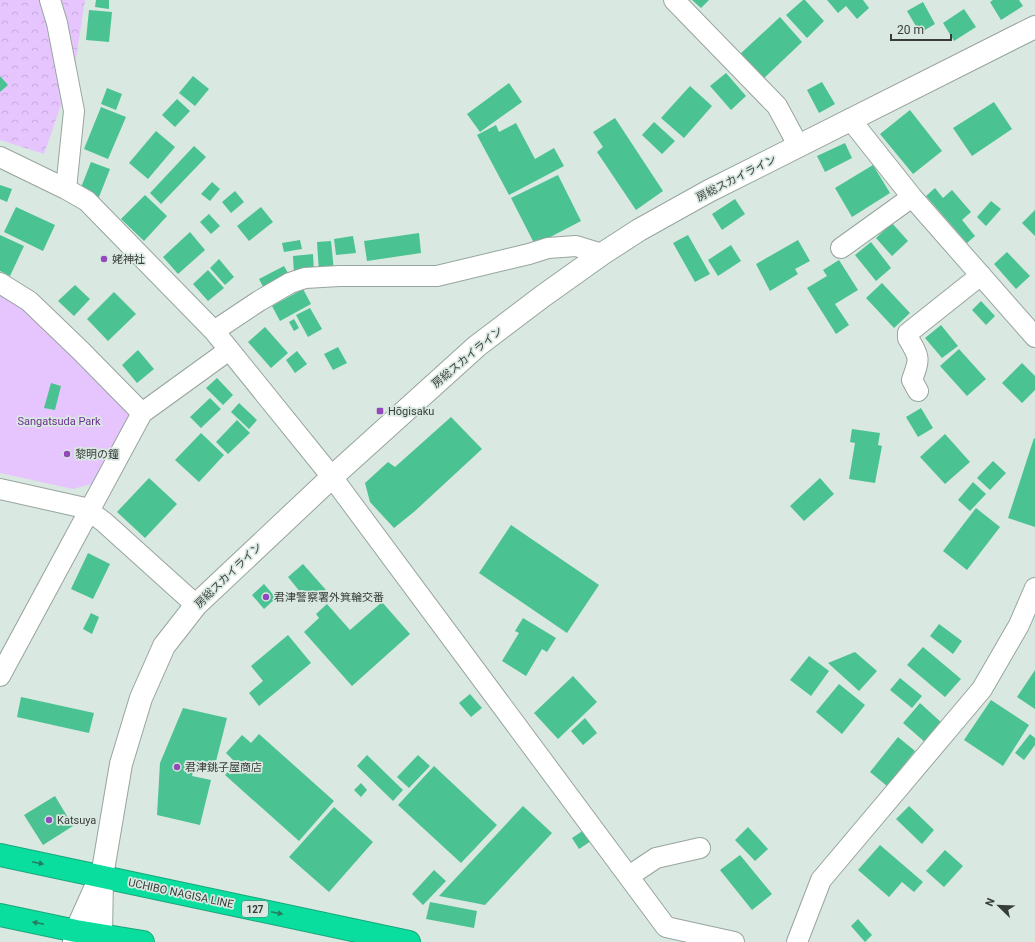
<svg xmlns="http://www.w3.org/2000/svg" width="1035" height="942" font-family="Roboto,'Noto Sans JP',sans-serif">
  <defs>
    <pattern id="forest-crowns" width="20" height="18" patternUnits="userSpaceOnUse"><rect width="20" height="18" fill="#e6c5ff"/><path d="M2 6a3 3 0 1 1 6 0M12 15a3 3 0 1 1 6 0" fill="none" stroke="#c6aadb"/></pattern>
  </defs>
  <rect width="100%" height="100%" fill="#d9e8e0"/>
  <!-- green -->
  <path fill="#e6c5ff" d="M 0,293 L 15,300 L 131,414 L 92,484 L 73,489 L 0,473 Z"/>
  <!-- forest -->
  <path fill="url(#forest-crowns)" d="M 0,0 L 85,0 L 75,65 L 44,154 L 0,140 Z"/>
  <!-- building -->
  <path fill="#4ac292" d="M 96,0 L 109,0 L 109,9 L 95,7 Z
    M 692,0 L 709,0 L 701,8 Z
    M 803,0 L 805,0 L 824,21 L 807,38 L 786,15 Z
    M 827,0 L 863,0 L 869,8 L 857,19 L 846,6 L 838,13 Z
    M 993,0 L 1019,0 L 1023,6 L 1001,20 L 990,2 Z
    M 923,2 L 935,24 L 920,33 L 907,11 Z
    M 964,9 L 976,27 L 954,41 L 943,23 Z
    M 89,10 L 112,12 L 109,42 L 86,40 Z
    M 780,17 L 802,42 L 762,80 L 739,55 Z
    M 726,73 L 746,96 L 731,110 L 710,86 Z
    M 0,76 L 8,85 L 0,92 Z
    M 193,76 L 209,89 L 195,106 L 179,93 Z
    M 822,82 L 835,104 L 819,113 L 807,90 Z
    M 509,83 L 522,102 L 480,132 L 467,114 Z
    M 690,86 L 712,106 L 684,138 L 661,118 Z
    M 107,88 L 122,94 L 116,110 L 101,104 Z
    M 177,99 L 190,111 L 175,127 L 162,115 Z
    M 994,102 L 1012,129 L 972,156 L 953,128 Z
    M 101,107 L 126,117 L 108,159 L 84,149 Z
    M 910,110 L 942,151 L 913,174 L 880,134 Z
    M 615,118 L 663,191 L 636,210 L 597,152 L 603,147 L 593,132 Z
    M 654,122 L 675,141 L 662,154 L 642,135 Z
    M 516,123 L 535,159 L 554,148 L 564,166 L 509,195 L 477,135 L 496,125 L 499,132 Z
    M 156,131 L 175,147 L 148,179 L 129,163 Z
    M 845,143 L 852,158 L 825,172 L 817,156 Z
    M 194,146 L 206,157 L 161,204 L 150,193 Z
    M 91,162 L 110,169 L 99,197 L 80,190 Z
    M 873,165 L 890,193 L 852,217 L 835,188 Z
    M 558,175 L 581,221 L 535,245 L 511,198 Z
    M 212,182 L 220,189 L 210,201 L 201,194 Z
    M 0,185 L 12,189 L 7,202 L 0,199 Z
    M 935,188 L 943,198 L 952,190 L 971,212 L 962,220 L 975,236 L 967,243 L 926,196 Z
    M 235,191 L 244,202 L 231,213 L 222,202 Z
    M 145,195 L 167,216 L 144,241 L 121,219 Z
    M 735,199 L 745,214 L 722,230 L 712,214 Z
    M 991,201 L 1001,209 L 986,226 L 977,217 Z
    M 16,207 L 55,225 L 43,251 L 4,232 Z
    M 261,207 L 273,222 L 249,241 L 237,226 Z
    M 1035,210 L 1035,236 L 1022,223 Z
    M 209,214 L 220,226 L 211,234 L 200,222 Z
    M 892,223 L 908,241 L 892,256 L 876,238 Z
    M 190,232 L 205,250 L 178,274 L 163,257 Z
    M 419,233 L 421,253 L 367,261 L 364,241 Z
    M 0,235 L 24,246 L 10,276 L 0,271 Z
    M 688,235 L 710,274 L 695,282 L 673,243 Z
    M 353,236 L 356,253 L 336,255 L 334,239 Z
    M 300,240 L 302,249 L 284,252 L 282,243 Z
    M 798,240 L 810,261 L 795,269 L 798,274 L 770,291 L 756,264 Z
    M 331,241 L 334,271 L 319,272 L 317,242 Z
    M 871,242 L 891,268 L 876,281 L 855,255 Z
    M 731,245 L 741,261 L 718,276 L 708,260 Z
    M 1007,252 L 1030,276 L 1016,289 L 994,264 Z
    M 313,254 L 314,273 L 294,274 L 293,256 Z
    M 219,259 L 234,277 L 225,285 L 210,268 Z
    M 839,260 L 858,290 L 835,304 L 849,325 L 836,334 L 807,288 L 827,276 L 823,270 Z
    M 284,266 L 292,280 L 267,294 L 259,279 Z
    M 208,270 L 224,288 L 208,301 L 193,284 Z
    M 882,283 L 910,313 L 894,328 L 866,298 Z
    M 75,285 L 90,299 L 74,316 L 58,301 Z
    M 303,289 L 311,304 L 280,321 L 272,306 Z
    M 114,292 L 136,314 L 108,341 L 87,319 Z
    M 981,301 L 995,316 L 986,325 L 972,310 Z
    M 310,308 L 322,329 L 308,337 L 296,315 Z
    M 294,319 L 299,328 L 294,331 L 289,322 Z
    M 941,325 L 958,346 L 942,358 L 925,338 Z
    M 265,327 L 288,353 L 271,368 L 248,342 Z
    M 338,347 L 347,363 L 333,370 L 324,354 Z
    M 959,349 L 986,379 L 967,396 L 940,366 Z
    M 138,350 L 154,369 L 137,383 L 122,365 Z
    M 297,351 L 307,364 L 295,373 L 286,360 Z
    M 1022,363 L 1035,376 L 1035,390 L 1022,403 L 1002,383 Z
    M 217,378 L 233,395 L 223,405 L 206,388 Z
    M 51,383 L 61,386 L 55,410 L 44,408 Z
    M 210,398 L 221,409 L 201,428 L 190,417 Z
    M 239,403 L 257,420 L 249,429 L 231,412 Z
    M 921,408 L 933,428 L 918,437 L 906,417 Z
    M 451,417 L 482,449 L 415,511 L 394,528 L 370,502 L 365,483 L 388,462 L 395,467 Z
    M 237,420 L 250,433 L 228,454 L 216,442 Z
    M 852,429 L 880,433 L 878,445 L 882,446 L 875,483 L 849,479 L 855,443 L 850,442 Z
    M 201,433 L 224,455 L 199,482 L 175,460 Z
    M 945,434 L 970,462 L 945,484 L 920,457 Z
    M 1034,438 L 1035,439 L 1035,527 L 1008,518 Z
    M 993,461 L 1006,473 L 990,490 L 977,478 Z
    M 149,478 L 177,504 L 145,538 L 117,512 Z
    M 820,478 L 834,494 L 804,521 L 790,506 Z
    M 973,482 L 986,494 L 970,511 L 958,500 Z
    M 976,508 L 1000,527 L 967,570 L 943,551 Z
    M 511,525 L 599,585 L 567,633 L 479,573 Z
    M 88,553 L 110,564 L 93,599 L 71,589 Z
    M 303,564 L 326,590 L 310,604 L 288,577 Z
    M 264,584 L 276,598 L 264,609 L 252,595 Z
    M 382,602 L 410,634 L 352,686 L 304,632 L 319,618 L 316,614 L 327,604 L 350,630 Z
    M 91,613 L 99,617 L 92,634 L 83,629 Z
    M 523,618 L 556,638 L 547,652 L 542,649 L 526,676 L 502,661 L 519,633 L 515,631 Z
    M 939,624 L 962,641 L 953,654 L 930,636 Z
    M 288,635 L 311,663 L 259,706 L 249,693 L 263,681 L 251,666 Z
    M 923,647 L 961,679 L 945,697 L 907,665 Z
    M 855,652 L 877,671 L 859,691 L 828,663 Z
    M 809,656 L 829,671 L 811,696 L 790,680 Z
    M 1035,670 L 1035,709 L 1017,697 Z
    M 573,676 L 597,702 L 558,739 L 534,713 Z
    M 900,678 L 922,696 L 912,708 L 890,690 Z
    M 839,684 L 865,705 L 842,734 L 816,712 Z
    M 470,694 L 482,708 L 471,717 L 459,703 Z
    M 21,697 L 94,713 L 89,733 L 17,717 Z
    M 991,700 L 1029,725 L 1003,766 L 964,740 Z
    M 920,703 L 943,724 L 926,743 L 903,723 Z
    M 183,708 L 227,718 L 214,769 L 195,764 L 192,776 L 211,780 L 200,825 L 157,815 L 160,763 Z
    M 585,718 L 597,733 L 583,745 L 571,731 Z
    M 259,734 L 334,801 L 299,841 L 225,775 L 236,763 L 226,753 L 242,735 L 251,743 Z
    M 1030,734 L 1035,738 L 1035,745 L 1024,760 L 1015,753 Z
    M 898,737 L 915,751 L 887,786 L 870,772 Z
    M 367,755 L 403,790 L 393,801 L 357,766 Z
    M 418,755 L 430,766 L 409,788 L 397,777 Z
    M 434,766 L 497,825 L 461,863 L 398,805 Z
    M 361,783 L 367,790 L 361,797 L 354,790 Z
    M 55,796 L 73,826 L 43,845 L 24,815 Z
    M 523,806 L 552,833 L 485,905 L 439,896 Z
    M 909,806 L 934,830 L 922,844 L 896,819 Z
    M 334,807 L 373,842 L 329,892 L 289,857 Z
    M 748,827 L 768,849 L 755,861 L 735,840 Z
    M 584,830 L 591,841 L 579,849 L 572,838 Z
    M 880,845 L 923,882 L 914,892 L 902,882 L 889,897 L 858,870 Z
    M 945,850 L 963,866 L 944,887 L 926,871 Z
    M 740,855 L 772,894 L 752,910 L 720,870 Z
    M 434,870 L 446,881 L 423,905 L 412,894 Z
    M 430,902 L 477,911 L 474,928 L 426,919 Z
    M 858,919 L 872,935 L 865,942 L 851,926 Z"/>
  <g fill="none" stroke-linecap="round" stroke-linejoin="round">
    <!-- street casing -->
    <g stroke="#97a59e" stroke-width="22">
      <path id="street" d="M 50,0 L 57,23 L 74,111 L 66,189
        M 674,0 L 777,106 L 798,145
        M 850,119 L 912,197 L 1035,337
        M 0,157 L 66,189 L 87,201 L 214,331 L 332,477 L 666,927 L 734,942
        M 841,248 L 912,197
        M 0,283 L 29,301 L 81,351 L 142,413
        M 214,331 L 259,301 L 290,283 L 305,278 L 339,276 L 437,276 L 529,254 L 548,248 L 576,246 L 602,254
        M 918,391 L 912,380 C 920,358 920,358 908,338 L 908,333 L 981,275
        M 0,489 L 85,508 L 104,522 L 196,605
        M 0,676 L 142,413 L 229,350
        M 629,876 L 656,858 L 700,848
        M 797,942 L 821,880 L 982,689 L 1019,625 L 1035,588"/>
    </g>
    <!-- secondary casing -->
    <g stroke="#97a59e" stroke-width="24">
      <path id="secondary" d="M 74,942 L 76,931 L 98,882
        M 99,942 L 101,935 L 102,876 L 121,764 L 141,698 L 164,646 L 196,605 L 332,477 L 477,346 L 543,296 L 602,254 L 639,230 L 709,191 L 1035,27"/>
    </g>
    <!-- highway casing -->
    <g stroke="#19a67b" stroke-width="24">
      <path id="highway" d="M 0,855 L 409,942
        M 0,915 L 76,931 L 143,942"/>
    </g>
    <!-- street -->
    <use href="#street" stroke="#fff" stroke-width="20"/>
    <!-- secondary -->
    <use href="#secondary" stroke="#fff" stroke-width="22"/>
    <!-- highway -->
    <use href="#highway" stroke="#09de9e" stroke-width="22"/>
  </g>
  <!-- one-way arrows -->
  <defs><path id="oneway-solid" d="M-6-.8H1V-3.2L6.5 0L1 3.2V.8H-6Z"/></defs>
  <g fill="#257d62">
    <use href="#oneway-solid" transform="translate(38 863) rotate(12)"/>
    <use href="#oneway-solid" transform="translate(277 913) rotate(12)"/>
    <use href="#oneway-solid" transform="translate(38 923) rotate(-168)"/>
  </g>
  <!-- markers -->
  <g fill="#9149bc" stroke="#d9e8e0" stroke-width="1.5">
    <circle cx="104" cy="259" r="4"/>
    <rect x="376" y="407" width="8" height="8" rx="2"/>
    <circle cx="67" cy="454" r="4"/>
    <circle cx="266" cy="597" r="4"/>
    <circle cx="177" cy="767" r="4"/>
    <circle cx="49" cy="820" r="4"/>
  </g>
  <g text-anchor="middle" stroke-width="3.5" stroke-linejoin="round" paint-order="stroke">
    <!-- shield labels -->
    <rect fill="#d9e8e0" stroke="#68706c" stroke-width="1" x="242" y="901" width="26" height="16" rx="3"/>
    <g font-size="10" font-weight="bold" fill="#383d3a">
      <text x="255" y="913">127</text>
    </g>
    <!-- street labels -->
    <g font-size="11" fill="#383d3a" stroke="#d9e8e0">
      <text transform="translate(736 178) rotate(-27)" y="4">房総スカイライン</text>
      <text transform="translate(467 357) rotate(-40)" y="4">房総スカイライン</text>
      <text transform="translate(228 575) rotate(-44)" y="4">房総スカイライン</text>
      <text transform="translate(181 893) rotate(12)" y="4">UCHIBO NAGISA LINE</text>
    </g>
    <!-- poi labels -->
    <g font-size="11" fill="#383d3a" stroke="#d9e8e0" text-anchor="start">
      <text x="112" y="263">姥神社</text>
      <text x="388" y="415">Hōgisaku</text>
      <text x="75" y="458">黎明の鐘</text>
      <text x="274" y="601">君津警察署外箕輪交番</text>
      <text x="185" y="771">君津銚子屋商店</text>
      <text x="57" y="824">Katsuya</text>
    </g>
    <!-- park labels -->
    <g font-size="11" fill="#6e3092" stroke="#d9e8e0">
      <text x="59" y="425">Sangatsuda Park</text>
    </g>
  </g>
  <!-- north arrow -->
  <g transform="translate(999 906) rotate(293)" stroke="#d9e8e0" stroke-width="3" paint-order="stroke">
  <path d="M0-3L7 15L0 10L-7 15Z" fill="#383d3a"/>
  <text y="-6" font-size="11" font-weight="bold" text-anchor="middle" fill="#383d3a">N</text>
  </g>
  <!-- scale -->
  <path d="M891 34v6h60v-6" fill="none" stroke="#383d3a" stroke-width="2"/>
  <text x="897" y="34" font-size="12" fill="#383d3a" stroke="#d9e8e0" stroke-width="3" paint-order="stroke">20 m</text>
</svg>
